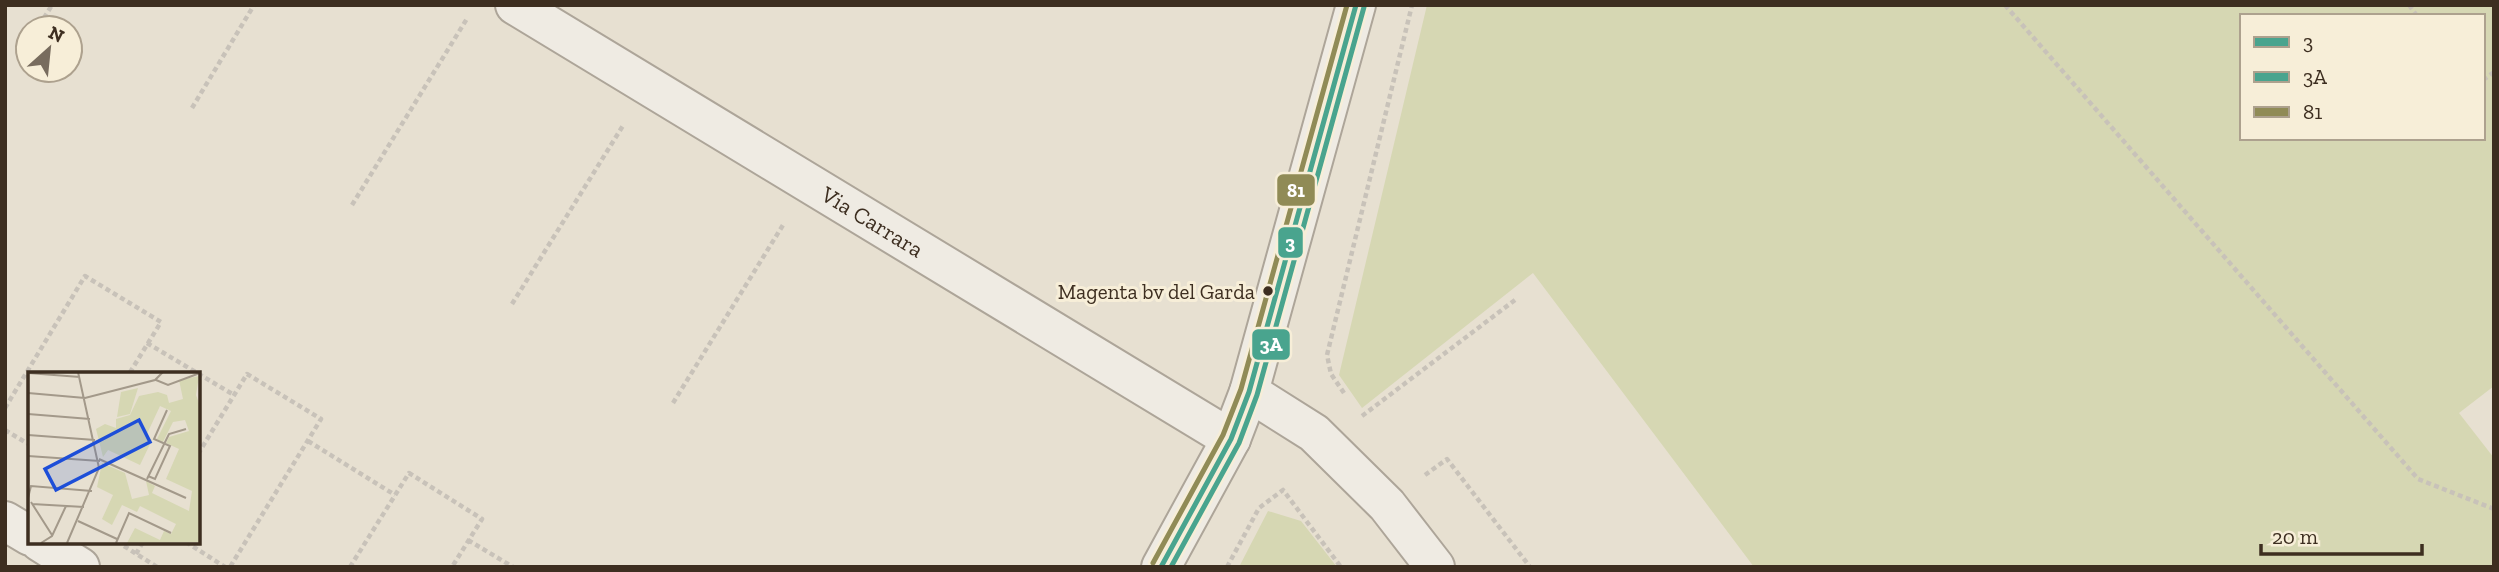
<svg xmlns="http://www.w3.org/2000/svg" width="2499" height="572" font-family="'Zilla Slab',serif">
  <rect width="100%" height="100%" fill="#e7e0d1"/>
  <!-- green -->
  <path fill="#d6d7b3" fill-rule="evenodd" d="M 1427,5 L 2494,5 L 2494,386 L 2459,413 L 2494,458 L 2494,567 L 1754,567 L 1533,273 L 1362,408 L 1339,375 ZM 2242,16 L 2483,16 L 2483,138 L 2242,138 Z
    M 1268,511 L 1301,521 L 1337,567 L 1239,567 Z"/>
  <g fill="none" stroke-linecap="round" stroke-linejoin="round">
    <!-- minor casing -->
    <g stroke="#ada599" stroke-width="42">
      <g id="minor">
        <path id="s1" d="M 515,5 L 1231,439"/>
        <path d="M 1249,392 L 1314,433 L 1387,505 L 1435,567"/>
        <path d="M 5,521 L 30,536"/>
        <path d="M 40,542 L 80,567"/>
        <path d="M 1161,567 L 1231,439 L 1249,392 L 1356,5"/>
      </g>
    </g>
    <!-- path -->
    <path stroke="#c8c2b9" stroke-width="4.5" stroke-dasharray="5 3.5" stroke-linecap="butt" d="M 2005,5 L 2418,479 L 2494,509
      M 2409,5 L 2417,16
      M 44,18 L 52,5
      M 2483,80 L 2494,72
      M 192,108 L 254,5
      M 352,205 L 468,17
      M 512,304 L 624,124
      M 147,343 L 234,395
      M 1344,393 L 1331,374 L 1327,355 L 1412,5
      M 673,403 L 783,225
      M 5,408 L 85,276 L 161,322 L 129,374
      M 1362,416 L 1515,300
      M 5,430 L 30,445
      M 308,441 L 395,495
      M 198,454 L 247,374 L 321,419 L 230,567
      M 1425,475 L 1447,459 L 1530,567
      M 468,540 L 513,567
      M 186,542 L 225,567
      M 124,546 L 157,567
      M 136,554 L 143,542
      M 350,567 L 409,473 L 482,519 L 452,567
      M 1227,567 L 1259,508 L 1283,490 L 1341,567"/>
    <!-- minor -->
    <use href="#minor" stroke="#efebe3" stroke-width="38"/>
    <!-- bus-1 casing -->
    <g stroke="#f7eed8" stroke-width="10">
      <path id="bus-1" d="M 1161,567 L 1231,439 L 1249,392 L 1356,5"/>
    </g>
    <!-- bus-2 casing -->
    <g stroke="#f7eed8" stroke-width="10">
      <path id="bus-2" d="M 1171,567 L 1239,443 L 1257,395 L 1364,7"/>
    </g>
    <!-- bus-3 casing -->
    <g stroke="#f7eed8" stroke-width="10">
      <path id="bus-3" d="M 1153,563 L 1223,435 L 1241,389 L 1347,5"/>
    </g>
    <!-- bus-1 -->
    <use href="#bus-1" stroke="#49a48e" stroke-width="5"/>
    <!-- bus-2 -->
    <use href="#bus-2" stroke="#49a48e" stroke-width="5"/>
    <!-- bus-3 -->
    <use href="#bus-3" stroke="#908b56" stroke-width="5"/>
  </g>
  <!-- markers -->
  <circle fill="#3d2e20" stroke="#f7eed8" stroke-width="2.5" cx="1268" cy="291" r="6"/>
  <g text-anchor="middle" stroke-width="6" stroke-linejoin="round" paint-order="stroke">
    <!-- bus labels -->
    <g font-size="21" fill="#3d2e20" stroke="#f7eed8" text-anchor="end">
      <text x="1255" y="299">Magenta bv del Garda</text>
    </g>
    <!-- street labels -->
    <g font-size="23" fill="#3d2e20" stroke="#f7eed8">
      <text dy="8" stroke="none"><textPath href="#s1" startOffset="418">Via Carrara</textPath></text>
    </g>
  </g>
  <!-- overview -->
  <g transform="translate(28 372)">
    <rect width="172" height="172" fill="#e7e0d1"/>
    <path d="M 171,4 L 168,23 L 172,34 L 171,170 L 99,171 L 107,156 L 132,168 L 136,159 L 143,162 L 148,152 L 112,134 L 109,140 L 94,133 L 84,153 L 74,147 L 85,123 L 69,115 L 74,91 L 97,101 L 104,127 L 121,123 L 118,109 L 127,114 L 124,121 L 161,139 L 164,119 L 138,107 L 151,77 L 138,71 L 141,65 L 161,59 L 157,48 L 145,50 L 135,70 L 129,67 L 143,39 L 132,34 L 118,64 L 124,68 L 112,93 L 80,78 L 75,85 L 68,57 L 77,52 L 88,56 L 88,47 L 102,43 L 111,24 L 130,20 L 139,23 L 141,31 L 155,27 L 151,8 ZM 110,16 L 102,42 L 89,45 L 93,20 Z" fill="#d6d7b3"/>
    <path fill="none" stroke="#a3998a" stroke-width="2" d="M 0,1 L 52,5M 128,8 L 140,13 L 172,1M 0,21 L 57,26 L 127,8 L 135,0M 0,42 L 62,47M 0,63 L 67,68M 0,84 L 72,89M 71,87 L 158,126M 120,104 L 127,107 L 142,74 L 126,67 L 139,38M 119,107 L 141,62 L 158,57M 0,126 L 3,114 L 64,119M 3,130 L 24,163M 4,132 L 56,135M 50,149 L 89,167M 13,171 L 24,164 L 38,134M 39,171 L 71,96 L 50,0M 88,171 L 101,141 L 143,161"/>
    <path fill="#1d4ed8" fill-opacity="0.15" stroke="#1d4ed8" stroke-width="3.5" d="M 111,48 L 122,70 L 28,118 L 17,97 Z"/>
    <rect width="172" height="172" fill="none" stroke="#3d2e20" stroke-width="3.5"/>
  </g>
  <g stroke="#f7eed8" stroke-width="2.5">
    <rect x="1276" y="173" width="40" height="34" rx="7" fill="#908b56"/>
    <rect x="1277" y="226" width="27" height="33" rx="7" fill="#49a48e"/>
    <rect x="1251" y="328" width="40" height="33" rx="7" fill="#49a48e"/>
  </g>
  <g font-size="19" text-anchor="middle" font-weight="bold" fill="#fff">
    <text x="1296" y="197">81</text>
    <text x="1290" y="249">3</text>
    <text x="1271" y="351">3A</text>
  </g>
  <!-- border -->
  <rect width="2499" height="572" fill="none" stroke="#3d2e20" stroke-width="14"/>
  <!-- legend -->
  <rect x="2240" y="14" width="245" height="126" fill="#f7eed8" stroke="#ada18e" stroke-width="2"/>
  <rect x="2254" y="37" width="35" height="10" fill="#49a48e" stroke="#ada18e" stroke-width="2"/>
  <text x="2303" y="49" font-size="21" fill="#3d2e20">3</text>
  <rect x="2254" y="72" width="35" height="10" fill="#49a48e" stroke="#ada18e" stroke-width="2"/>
  <text x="2303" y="84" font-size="21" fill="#3d2e20">3A</text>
  <rect x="2254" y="107" width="35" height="10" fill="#908b56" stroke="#ada18e" stroke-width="2"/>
  <text x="2303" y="119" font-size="21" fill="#3d2e20">81</text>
  <!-- north arrow -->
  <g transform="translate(49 49) rotate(27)"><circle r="33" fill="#f7eed8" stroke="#ada18e" stroke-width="2"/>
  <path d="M0-5L12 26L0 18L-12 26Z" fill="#786c5e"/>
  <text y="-10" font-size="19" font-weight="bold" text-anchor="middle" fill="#3d2e20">N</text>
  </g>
  <!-- scale -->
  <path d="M2261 544v10h161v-10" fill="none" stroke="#3d2e20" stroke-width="3.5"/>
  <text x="2272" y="544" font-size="21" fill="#3d2e20" stroke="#f7eed8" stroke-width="5" paint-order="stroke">20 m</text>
</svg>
